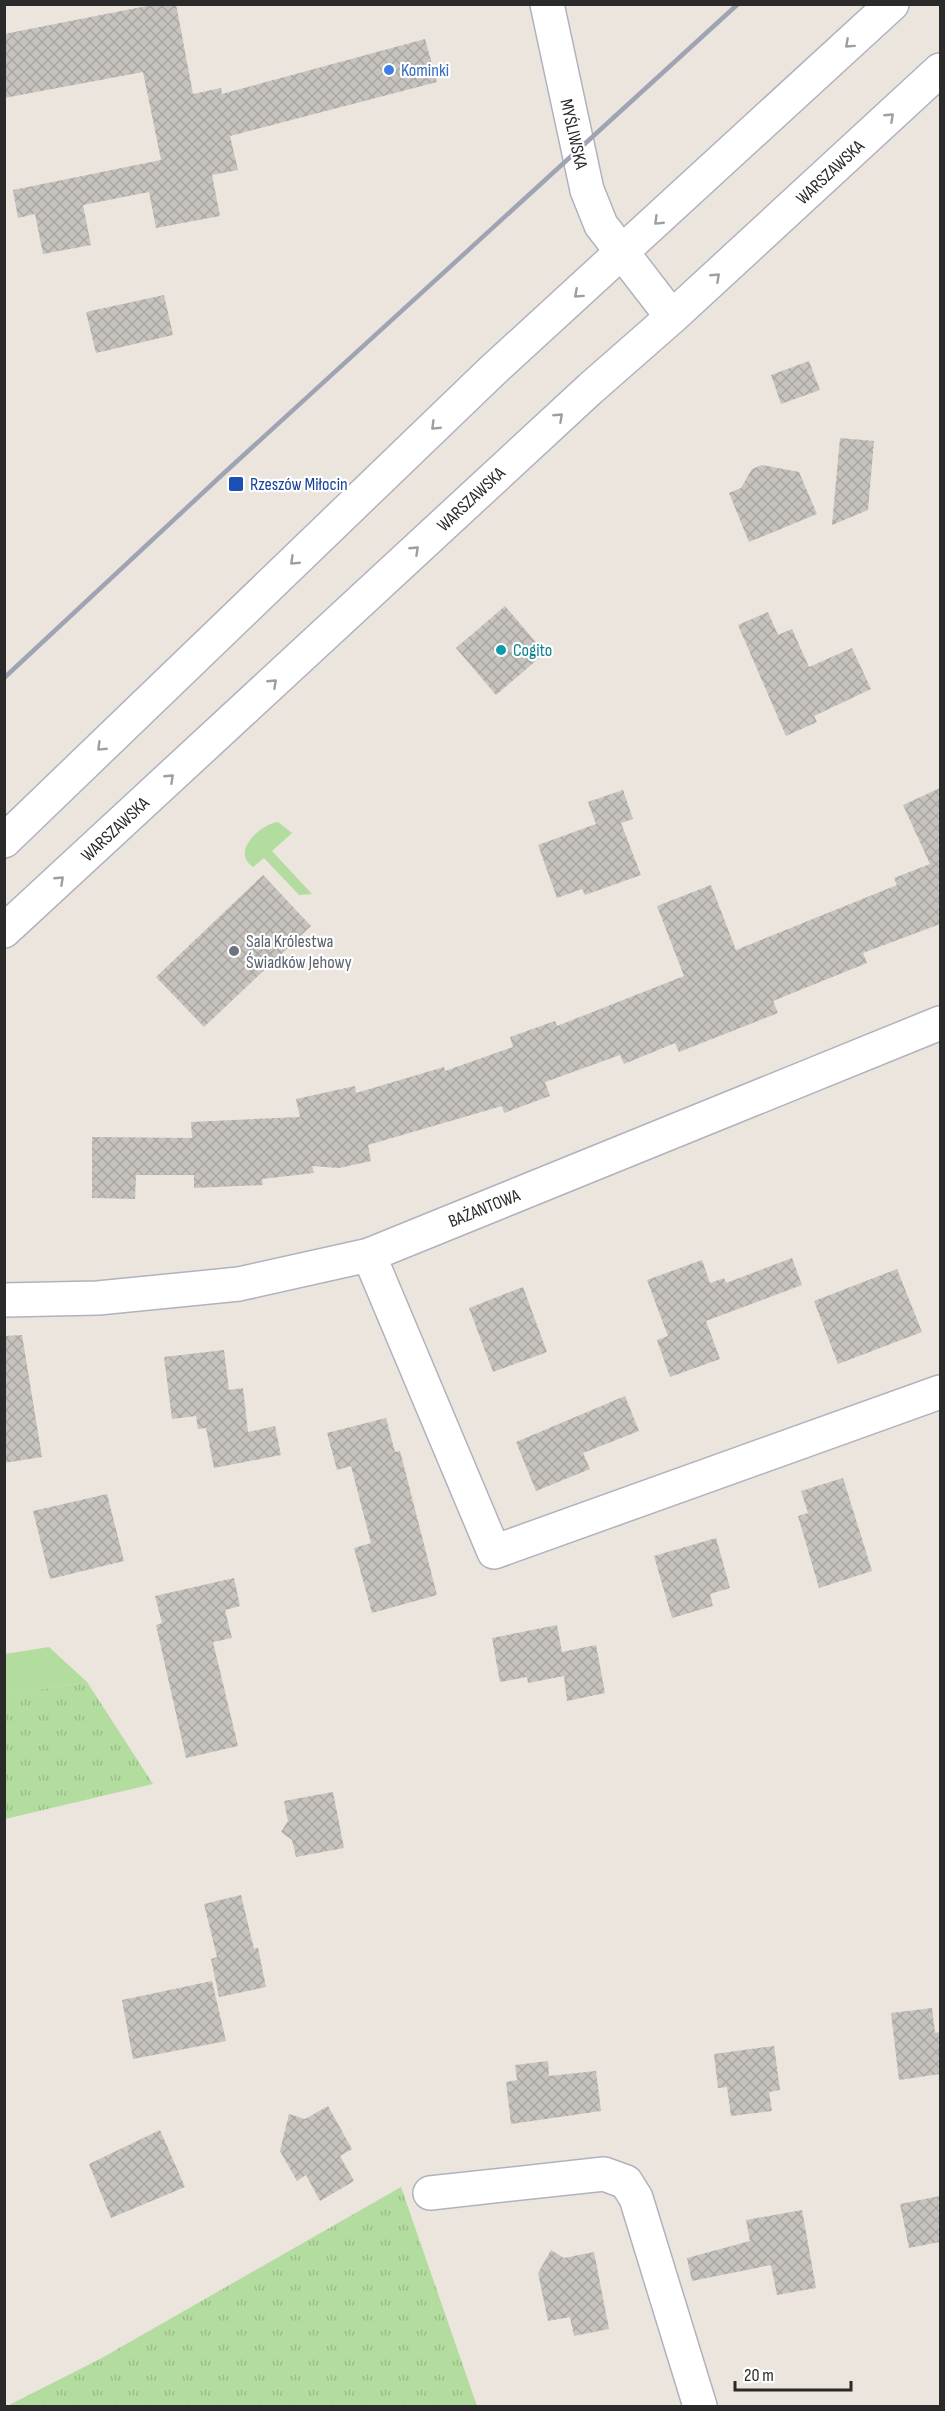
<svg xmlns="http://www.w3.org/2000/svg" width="945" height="2411" font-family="'Sofia Sans Condensed',sans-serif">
  <defs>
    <pattern id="grass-tufts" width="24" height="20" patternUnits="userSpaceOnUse" patternTransform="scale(1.5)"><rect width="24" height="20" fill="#b3dd9e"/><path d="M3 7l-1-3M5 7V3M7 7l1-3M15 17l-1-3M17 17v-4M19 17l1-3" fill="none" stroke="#9abe88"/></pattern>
    <pattern id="building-cross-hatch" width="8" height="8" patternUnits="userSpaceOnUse" patternTransform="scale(1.5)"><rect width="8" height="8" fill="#c6c2bd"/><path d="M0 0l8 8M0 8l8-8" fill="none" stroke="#aaa7a3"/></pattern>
  </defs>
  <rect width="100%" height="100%" fill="#ebe5dd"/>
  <!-- grass -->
  <path fill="url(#grass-tufts)" d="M 87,1682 L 153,1784 L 5,1819 L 4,1695 Z
    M 401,2187 L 477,2406 L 7,2406 L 100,2359 Z"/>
  <!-- park -->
  <path fill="#b3dd9e" d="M 278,822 L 292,833 L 272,851 L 312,894 L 299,895 L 264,858 L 253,867 C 249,864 245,860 245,855 C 243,840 266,823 278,822 Z
    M 49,1647 L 87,1682 L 5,1695 L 5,1654 Z"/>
  <!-- building -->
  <path fill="url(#building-cross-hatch)" d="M 157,4 L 176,4 L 193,94 L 221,88 L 222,94 L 425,39 L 437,82 L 230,136 L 238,170 L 212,175 L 220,216 L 156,228 L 149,192 L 83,205 L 91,245 L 43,254 L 35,214 L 18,218 L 13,190 L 161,160 L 143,72 L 4,98 L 4,34 Z
    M 164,295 L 173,335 L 96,353 L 86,312 Z
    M 809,361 L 820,390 L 781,404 L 771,375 Z
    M 840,438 L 874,441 L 868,510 L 832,525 Z
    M 762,465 L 799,472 L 817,514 L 749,542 L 729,493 L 741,488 L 752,469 Z
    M 505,606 L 545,653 L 496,695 L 456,648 Z
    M 768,612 L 778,635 L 792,629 L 809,667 L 852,648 L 871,689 L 814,716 L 817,722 L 786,736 L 738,625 Z
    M 940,788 L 940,924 L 863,953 L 867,963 L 773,1001 L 778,1013 L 679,1052 L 675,1043 L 624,1064 L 620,1055 L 545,1082 L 550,1096 L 504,1113 L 502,1106 L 368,1145 L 371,1161 L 339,1168 L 312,1166 L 314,1173 L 262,1179 L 263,1185 L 194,1188 L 194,1175 L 136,1175 L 135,1199 L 92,1198 L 92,1137 L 192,1138 L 191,1122 L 300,1117 L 296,1099 L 355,1086 L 356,1093 L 444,1067 L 445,1071 L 513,1047 L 510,1037 L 555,1021 L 557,1026 L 684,976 L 657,906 L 711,885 L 736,950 L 897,885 L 894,878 L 930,864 L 903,805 Z
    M 623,790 L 633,819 L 621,823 L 641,875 L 585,895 L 582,889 L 557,898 L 538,845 L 596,824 L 588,802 Z
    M 263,875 L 311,926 L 204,1027 L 156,977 Z
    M 792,1258 L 802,1285 L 706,1321 L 720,1359 L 670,1377 L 657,1340 L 668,1336 L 647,1280 L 702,1260 L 710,1283 L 724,1278 L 726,1283 Z
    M 897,1269 L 922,1332 L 838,1364 L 814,1301 Z
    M 523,1287 L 547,1352 L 493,1372 L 469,1308 Z
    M 22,1335 L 42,1457 L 4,1463 L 4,1336 Z
    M 224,1350 L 229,1390 L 243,1388 L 248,1432 L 275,1426 L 281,1455 L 214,1468 L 206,1428 L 198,1429 L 196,1416 L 172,1419 L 164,1357 Z
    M 625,1396 L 639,1431 L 583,1453 L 590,1469 L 536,1491 L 516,1442 Z
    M 386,1418 L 395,1452 L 400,1451 L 437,1595 L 372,1613 L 354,1548 L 371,1543 L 351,1466 L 337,1470 L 327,1433 Z
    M 843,1478 L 872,1571 L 819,1588 L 798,1516 L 808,1513 L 801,1491 Z
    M 107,1494 L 124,1561 L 50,1579 L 33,1511 Z
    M 716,1538 L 730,1588 L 710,1594 L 713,1606 L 672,1618 L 654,1556 Z
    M 234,1578 L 240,1606 L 225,1610 L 232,1638 L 213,1642 L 238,1746 L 186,1758 L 156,1625 L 162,1623 L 155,1596 Z
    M 557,1625 L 562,1652 L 596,1645 L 605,1693 L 567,1701 L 564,1676 L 528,1683 L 527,1677 L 500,1682 L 492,1638 Z
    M 333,1792 L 344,1848 L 296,1857 L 292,1840 L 281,1832 L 288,1821 L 284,1801 Z
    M 241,1895 L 254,1949 L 258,1948 L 266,1987 L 219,1997 L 211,1959 L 217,1957 L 204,1904 Z
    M 212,1981 L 226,2041 L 133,2059 L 122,2000 Z
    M 932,2008 L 935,2033 L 940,2032 L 940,2074 L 899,2080 L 891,2013 Z
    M 774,2046 L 780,2090 L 769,2092 L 772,2111 L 731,2116 L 727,2087 L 718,2088 L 714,2054 Z
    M 548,2061 L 549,2076 L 596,2071 L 601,2111 L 511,2124 L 506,2082 L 517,2080 L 515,2065 Z
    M 328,2106 L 352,2149 L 340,2156 L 354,2181 L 320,2201 L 306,2175 L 297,2181 L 280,2151 L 289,2114 L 305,2119 Z
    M 160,2130 L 185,2187 L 111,2218 L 89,2164 Z
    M 940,2196 L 940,2242 L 909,2248 L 900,2204 Z
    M 802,2210 L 816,2288 L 777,2295 L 771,2265 L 692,2281 L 687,2258 L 750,2241 L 746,2220 Z
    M 551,2250 L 564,2258 L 594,2252 L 609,2329 L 574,2336 L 570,2317 L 548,2321 L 538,2273 Z"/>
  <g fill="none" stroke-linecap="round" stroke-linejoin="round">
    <!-- street casing -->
    <g stroke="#b0b3bd" stroke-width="36">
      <path id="street" d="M 369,1255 L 494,1552 L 940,1392
        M 4,1300 L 98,1298 L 239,1284 L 369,1255 L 940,1023
        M 430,2193 L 604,2174 L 626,2182 L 636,2198 L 700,2406"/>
    </g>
    <!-- secondary casing -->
    <g stroke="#b0b3bd" stroke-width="36">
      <path id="secondary" d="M 547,4 L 587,190 L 601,225 L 672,317
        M 4,841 L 492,371 L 892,4
        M 4,931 L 591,388 L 672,317 L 940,70"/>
    </g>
    <!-- street -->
    <use href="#street" stroke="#fff" stroke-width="33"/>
    <!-- secondary -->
    <use href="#secondary" stroke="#fff" stroke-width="33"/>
    <!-- rail -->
    <path stroke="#a0a3b3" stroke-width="4.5" d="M 4,678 L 223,474 L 738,4"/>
  </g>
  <!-- one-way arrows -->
  <defs><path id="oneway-chevron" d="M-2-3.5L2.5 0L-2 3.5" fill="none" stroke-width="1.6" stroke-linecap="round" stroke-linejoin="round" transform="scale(1.5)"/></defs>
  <g stroke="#9f9f9f">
    <use href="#oneway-chevron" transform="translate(849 44) rotate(138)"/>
    <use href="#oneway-chevron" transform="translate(890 117) rotate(-43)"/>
    <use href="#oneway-chevron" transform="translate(658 221) rotate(136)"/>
    <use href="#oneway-chevron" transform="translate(716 277) rotate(-43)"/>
    <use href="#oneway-chevron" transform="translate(578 294) rotate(138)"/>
    <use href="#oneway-chevron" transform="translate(559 417) rotate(-43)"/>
    <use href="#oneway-chevron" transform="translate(435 426) rotate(136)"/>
    <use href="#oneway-chevron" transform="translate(415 550) rotate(-43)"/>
    <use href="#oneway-chevron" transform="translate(294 561) rotate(136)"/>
    <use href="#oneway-chevron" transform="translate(273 683) rotate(-43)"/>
    <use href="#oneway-chevron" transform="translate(101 747) rotate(136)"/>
    <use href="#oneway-chevron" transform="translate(170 778) rotate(-43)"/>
    <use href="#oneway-chevron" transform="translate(60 880) rotate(-43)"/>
  </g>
  <!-- markers -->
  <circle fill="#3f7fe0" stroke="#fff" stroke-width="2" cx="389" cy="70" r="6"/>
  <rect fill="#1a4fb4" stroke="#fff" stroke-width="2" x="228" y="476" width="16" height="16" rx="3"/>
  <circle fill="#0f9aa8" stroke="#fff" stroke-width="2" cx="501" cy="650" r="6"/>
  <circle fill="#6b7280" stroke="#fff" stroke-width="2" cx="234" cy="951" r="6"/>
  <g text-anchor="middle" stroke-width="4.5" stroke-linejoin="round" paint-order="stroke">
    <!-- shop labels -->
    <g font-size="18" fill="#366cbe" stroke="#fff" text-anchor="start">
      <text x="401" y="76">Kominki</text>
    </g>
    <!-- street labels -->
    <g font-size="18" fill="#2a2a2a" stroke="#fff">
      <text transform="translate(574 134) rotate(77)" y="6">MYŚLIWSKA</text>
      <text transform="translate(830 172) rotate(-43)" y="6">WARSZAWSKA</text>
      <text transform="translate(471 499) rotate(-43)" y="6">WARSZAWSKA</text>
      <text transform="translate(115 829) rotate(-43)" y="6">WARSZAWSKA</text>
      <text transform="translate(484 1208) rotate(-22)" y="6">BAŻANTOWA</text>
    </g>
    <!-- transit labels -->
    <g font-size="18" fill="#164399" stroke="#fff" text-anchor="start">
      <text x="250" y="490">Rzeszów Miłocin</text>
    </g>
    <!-- culture labels -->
    <g font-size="18" fill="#0d838f" stroke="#fff" text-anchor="start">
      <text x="513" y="656">Cogito</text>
    </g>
    <!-- worship labels -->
    <g font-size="18" fill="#5b616d" stroke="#fff" text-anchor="start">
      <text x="246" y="947">Sala Królestwa<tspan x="246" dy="21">Świadków Jehowy</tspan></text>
    </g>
  </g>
  <!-- border -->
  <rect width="945" height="2411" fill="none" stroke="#2a2a2a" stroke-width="12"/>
  <!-- scale -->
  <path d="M735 2381v9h116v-9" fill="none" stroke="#2a2a2a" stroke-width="3"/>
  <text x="744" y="2381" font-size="18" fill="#2a2a2a" stroke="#ffffff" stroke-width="4.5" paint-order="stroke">20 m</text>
</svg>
